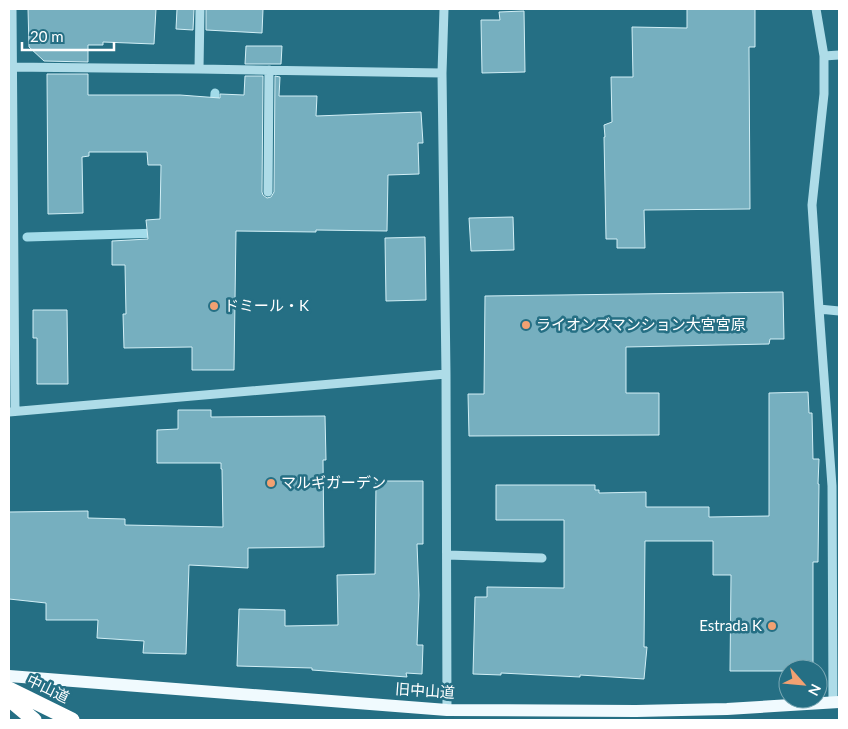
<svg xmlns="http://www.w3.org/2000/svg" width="848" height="729" font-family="Lato,'Noto Sans JP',sans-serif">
  <rect width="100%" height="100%" fill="#256f84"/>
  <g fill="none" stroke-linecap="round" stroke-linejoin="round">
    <!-- stream -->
    <path stroke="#a2dbe9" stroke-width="9" d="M 214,109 L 215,93
      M 27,237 L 160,233"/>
  </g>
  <!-- building -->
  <path fill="#76afbf" stroke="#d2eff6" d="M 28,9 L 156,9 L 154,44 L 103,42 L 103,45 L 88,45 L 88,62 L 44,61 L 29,47 Z
    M 177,9 L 194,9 L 193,30 L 176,29 Z
    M 206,9 L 263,9 L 262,33 L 206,30 Z
    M 687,9 L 755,9 L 755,47 L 749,47 L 750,209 L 644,210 L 645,248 L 617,248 L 617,239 L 606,239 L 604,137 L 605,137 L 604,125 L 612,122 L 611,77 L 633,77 L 632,27 L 687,28 Z
    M 524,11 L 525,72 L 482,73 L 481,20 L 500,20 L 499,12 Z
    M 246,46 L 282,46 L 281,64 L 245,64 Z
    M 47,74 L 88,74 L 88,95 L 180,95 L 220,98 L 220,94 L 244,95 L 245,76 L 263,76 L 262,192 L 263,195 L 267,198 L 271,197 L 274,192 L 275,76 L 280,77 L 279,96 L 317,96 L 316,116 L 421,112 L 423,143 L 418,143 L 419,174 L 388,175 L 387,231 L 316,230 L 316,232 L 236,231 L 234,370 L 192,370 L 192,347 L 124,348 L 123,314 L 126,314 L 125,265 L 112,265 L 112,241 L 148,239 L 146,220 L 160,219 L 161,165 L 148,165 L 147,152 L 89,152 L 89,156 L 82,157 L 83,213 L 48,214 Z
    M 513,217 L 514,250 L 471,251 L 469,218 Z
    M 425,237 L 426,300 L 386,301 L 385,238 Z
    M 783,292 L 784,339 L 770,339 L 769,344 L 626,347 L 626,393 L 659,393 L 659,435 L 469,436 L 468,394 L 484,394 L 485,296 Z
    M 33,310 L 67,310 L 68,384 L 37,384 L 37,338 L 33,338 Z
    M 808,392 L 809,413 L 812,413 L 813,459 L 819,459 L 818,484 L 819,484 L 818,562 L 813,562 L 813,669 L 788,669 L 788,671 L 730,671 L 731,575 L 713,575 L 713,541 L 645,541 L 644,647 L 647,647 L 644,679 L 580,675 L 580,677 L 501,673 L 501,675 L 473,674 L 475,597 L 487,597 L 487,587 L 564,588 L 564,520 L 496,520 L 496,485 L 595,485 L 595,490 L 599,490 L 599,493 L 646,492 L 646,507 L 709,507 L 709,517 L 769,516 L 769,393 Z
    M 178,410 L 211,410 L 211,417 L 325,416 L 326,460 L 323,460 L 324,547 L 248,548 L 248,568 L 189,565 L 186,654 L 143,653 L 144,641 L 97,638 L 98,620 L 46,620 L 46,603 L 9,599 L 9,512 L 88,511 L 88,518 L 125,519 L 125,525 L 223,527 L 222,469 L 221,469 L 221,463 L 157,463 L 157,430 L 178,429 Z
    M 376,481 L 423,481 L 423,544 L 417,544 L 419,595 L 417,645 L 423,645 L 422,674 L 406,673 L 407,677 L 312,670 L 312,668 L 237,666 L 239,609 L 285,610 L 285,626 L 338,625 L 337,575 L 375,574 Z"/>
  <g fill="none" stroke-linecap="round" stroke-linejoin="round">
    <!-- minor -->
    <path stroke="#aedce8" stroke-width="9" d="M 12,9 L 15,411
      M 444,9 L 442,73 L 446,374 L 447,710
      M 816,9 L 824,56 L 824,94 L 812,205 L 819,309 L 839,311
      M 824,56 L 839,55
      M 9,67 L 199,69 L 442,73
      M 199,69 L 200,9
      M 268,192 L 269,70
      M 819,309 L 832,486 L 833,702
      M 9,412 L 446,374
      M 447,555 L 542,558"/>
    <!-- major -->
    <path stroke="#f0fafe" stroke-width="12" d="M 9,676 L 447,710 L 636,711 L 727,709 L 839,702"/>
    <!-- highway -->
    <path stroke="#fff" stroke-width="15" d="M 9,689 L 72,720
      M 9,699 L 34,720"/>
  </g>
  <!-- markers -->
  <g fill="#f2a172" stroke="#256f84" stroke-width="2">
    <circle cx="214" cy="306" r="5"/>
    <circle cx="526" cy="325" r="5"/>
    <circle cx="271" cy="483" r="5"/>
    <circle cx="772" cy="626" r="5"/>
  </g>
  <g text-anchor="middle" stroke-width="5" stroke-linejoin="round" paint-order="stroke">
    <!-- poi labels -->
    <g font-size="15" fill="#fff" stroke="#256f84" text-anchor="start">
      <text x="224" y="311">ドミール・K</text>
      <text x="536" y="330">ライオンズマンション大宮宮原</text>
      <text x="281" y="488">マルギガーデン</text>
      <text x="762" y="631" text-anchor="end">Estrada K</text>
    </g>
    <!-- street labels -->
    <g font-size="15" fill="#fff" stroke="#256f84">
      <text transform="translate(48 689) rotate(26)" y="5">中山道</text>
      <text transform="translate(425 691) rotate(4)" y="5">旧中山道</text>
    </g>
  </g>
  <!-- border -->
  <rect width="848" height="729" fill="none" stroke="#ffffff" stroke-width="20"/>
  <!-- north arrow -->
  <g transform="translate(803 684) rotate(117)"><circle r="24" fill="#256f84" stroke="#7ca9b5"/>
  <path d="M0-4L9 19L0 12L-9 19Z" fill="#f2a172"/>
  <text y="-8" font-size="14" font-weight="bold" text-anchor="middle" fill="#ffffff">N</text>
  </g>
  <!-- scale -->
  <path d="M22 42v8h92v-8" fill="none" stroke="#ffffff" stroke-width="2.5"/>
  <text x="30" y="42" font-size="15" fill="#ffffff" stroke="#256f84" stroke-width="4" paint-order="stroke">20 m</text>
</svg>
